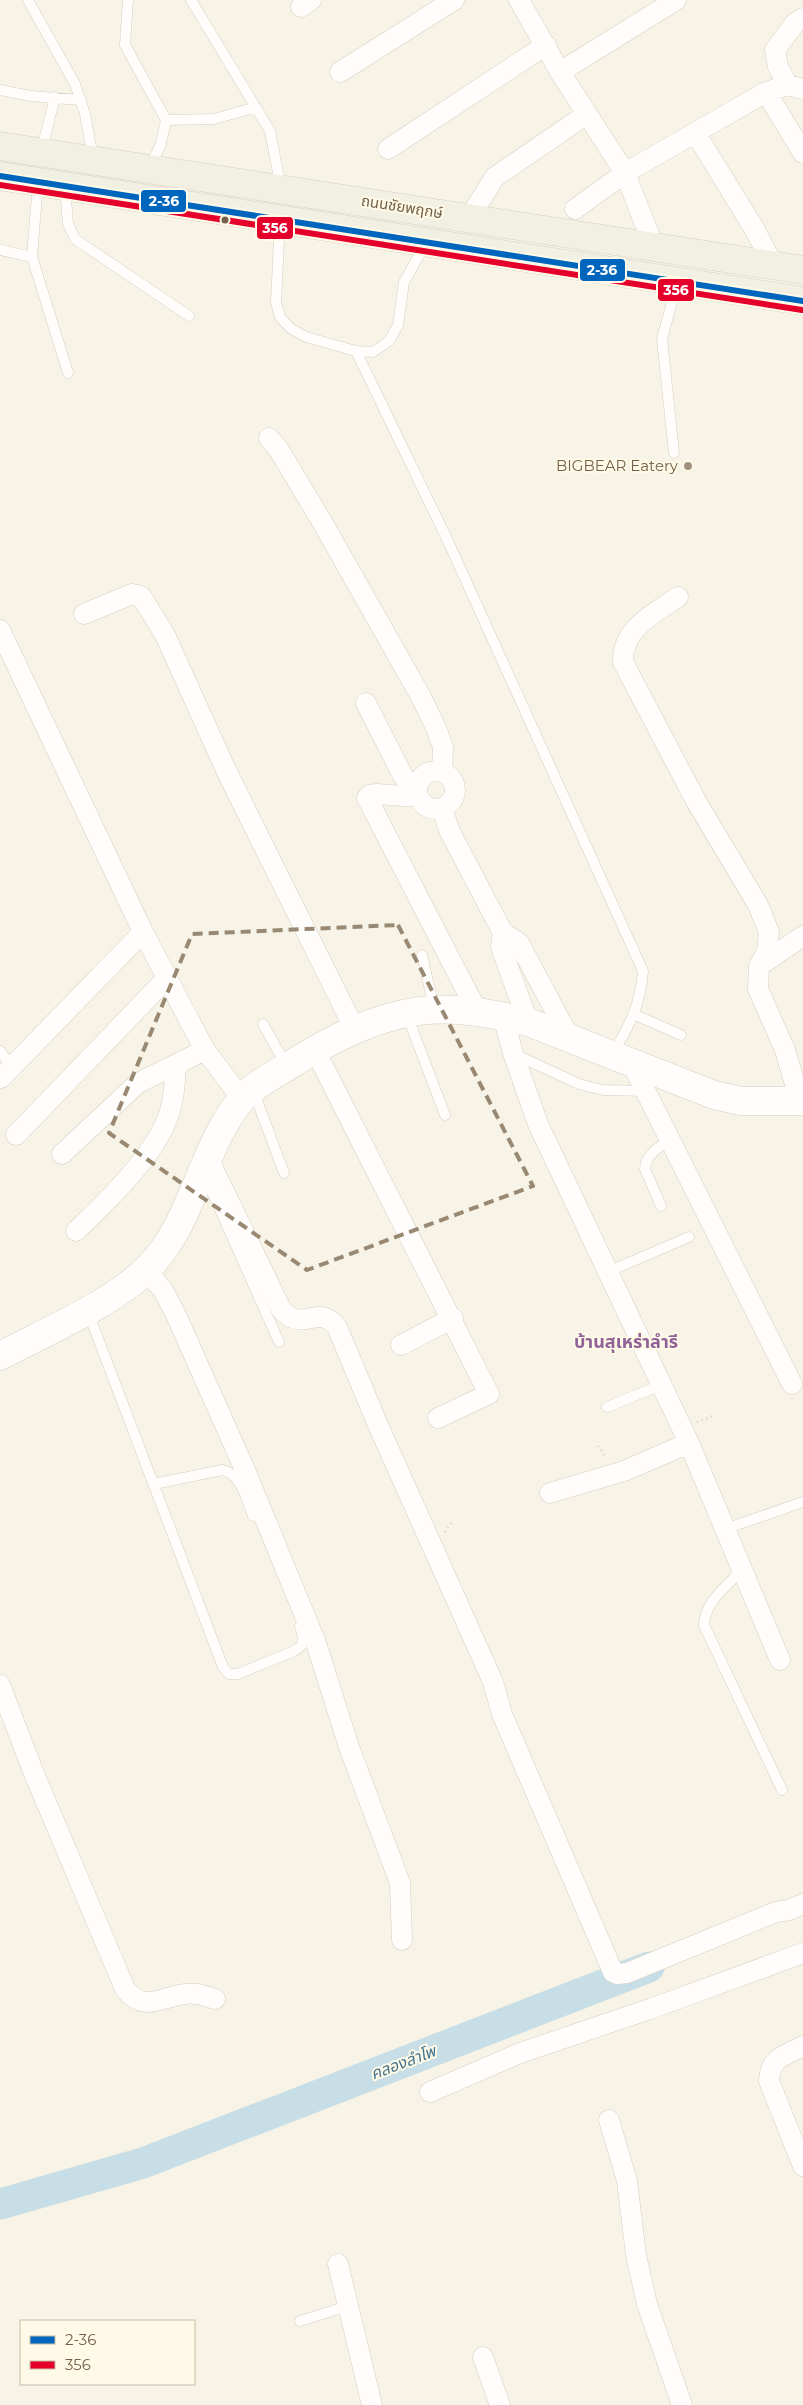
<svg xmlns="http://www.w3.org/2000/svg" width="803" height="2405" font-family="Montserrat,'Noto Sans Thai',sans-serif">
  <rect width="100%" height="100%" fill="#f7f3e6"/>
  <g fill="none" stroke-linecap="round" stroke-linejoin="round">
    <!-- river -->
    <path stroke="#c8dee7" stroke-width="31" d="M 0,2204 L 143,2163 L 649,1967"/>
    <!-- lane casing -->
    <g stroke="#d6cfc1" stroke-width="11">
      <path id="lane" d="M 28,0 L 75,84 L 85,114 L 93,158
        M 128,0 L 125,45 L 166,120 L 161,144 L 149,168
        M 191,0 L 270,131 L 281,188
        M 0,90 L 30,96 L 81,100
        M 166,120 L 214,119 L 256,107
        M 41,152 L 55,97
        M 38,182 L 32,257 L 68,373
        M 65,187 L 68,224 L 75,239 L 189,316
        M 280,220 L 276,302 L 280,317 L 290,328 L 306,337 L 356,351 L 373,352 L 389,341 L 398,325 L 404,282 L 426,243
        M 0,250 L 32,257
        M 356,351 L 447,539 L 643,971 C 640,1007 630,1024 612,1055
        M 674,453 L 662,339 L 677,283
        M 422,955 L 434,1007
        M 407,1015 L 445,1115
        M 635,1015 L 681,1035
        M 263,1024 L 287,1067
        M 0,1051 L 12,1068
        M 514,1054 L 579,1084 L 603,1090 L 646,1091
        M 253,1090 L 284,1173
        M 205,1176 L 279,1342
        M 661,1206 L 645,1169 C 645,1155 660,1147 670,1139
        M 607,1272 L 689,1237
        M 88,1312 L 223,1667 L 229,1674 L 238,1674 L 294,1651 L 302,1645 L 303,1636 L 300,1626
        M 607,1407 L 661,1385
        M 154,1484 L 222,1470 C 242,1474 246,1499 253,1516
        M 725,1529 L 803,1502
        M 742,1570 C 727,1586 705,1601 704,1625 L 782,1790
        M 300,2321 L 348,2306"/>
    </g>
    <!-- street casing -->
    <g stroke="#d6cfc1" stroke-width="21">
      <path id="street" d="M 519,0 L 560,72 L 625,173 L 654,247
        M 301,7 L 311,0
        M 340,72 L 454,0
        M 560,72 L 676,0
        M 788,85 L 778,67 L 775,50 L 795,23 L 803,18
        M 766,92 L 803,153
        M 696,134 L 755,230 L 773,265
        M 388,149 L 546,45
        M 575,209 L 625,173 L 766,92 L 788,85 L 803,89
        M 469,218 L 495,177 L 587,114
        M 269,438 L 279,450 L 321,520 L 420,695 L 436,728 L 443,747 L 442,772
        M 678,597 C 654,614 622,628 623,662 L 696,801 L 758,905 L 769,932 L 767,951 L 759,966 L 758,989 L 785,1050 L 800,1101
        M 84,614 L 132,594 L 141,596 L 146,604 L 165,635 L 226,770 L 355,1030
        M 0,630 L 143,932 L 189,1020 L 205,1050 L 242,1099
        M 366,703 L 403,776 L 416,790
        M417 790a19 19 0 1 1 38 0a19 19 0 1 1-38 0Z
        M 418,797 L 377,794 L 370,795 L 367,798 L 478,1013
        M 442,808 L 450,832 L 503,933
        M 759,966 L 803,936
        M 503,1016 L 513,1053 L 538,1124 L 689,1443 L 780,1660
        M 528,1022 L 501,947 L 503,933 L 519,943 L 570,1039
        M 315,1050 L 489,1394 L 438,1418
        M 632,1064 L 792,1384
        M 1,1078 L 143,932
        M 16,1135 L 167,978
        M 62,1154 L 138,1083 L 205,1050
        M 207,1156 L 281,1309 C 304,1335 317,1302 337,1327 L 378,1425 L 493,1682 L 502,1714 L 613,1972 L 617,1974 L 627,1973 L 776,1912 L 789,1910 L 803,1904
        M 76,1231 C 107,1201 155,1156 169,1114 C 174,1099 175,1082 176,1065
        M 146,1270 L 163,1290 L 176,1315 L 245,1470 L 316,1643 L 349,1747 L 400,1883 L 402,1940
        M 401,1345 L 453,1318
        M 550,1493 L 624,1471 L 689,1443
        M 0,1685 L 33,1771 L 125,1989 C 144,2013 161,1997 185,1994 C 196,1992 205,1996 215,1999
        M 803,2046 C 784,2056 770,2057 769,2081 L 803,2166
        M 430,2092 L 520,2053 L 650,2009 L 803,1953
        M 609,2120 L 627,2181 L 636,2255 L 647,2304 L 682,2405
        M 338,2264 L 372,2405
        M 483,2357 L 500,2405"/>
    </g>
    <!-- secondary casing -->
    <g stroke="#d6d0c3" stroke-width="29">
      <path id="secondary" d="M 0,1356 C 43,1333 112,1304 146,1270 C 185,1233 197,1173 223,1127 C 228,1118 235,1107 242,1099 C 253,1086 270,1077 285,1068 C 326,1042 370,1018 419,1011 C 455,1006 494,1014 528,1022 L 714,1095 L 741,1101 L 803,1101"/>
    </g>
    <!-- primary casing -->
    <g stroke="#d5cfc3" stroke-width="29">
      <path id="primary" d="M 0,146 L 803,270
        M 0,176 L 803,301"/>
    </g>
    <!-- path -->
    <path stroke="#d7d1c8" stroke-width="3" stroke-dasharray="1 4" stroke-linecap="butt" d="M 697,1422 L 713,1416
      M 598,1446 L 606,1458
      M 445,1532 L 452,1522"/>
    <!-- lane -->
    <use href="#lane" stroke="#fefdfb" stroke-width="10"/>
    <!-- street -->
    <use href="#street" stroke="#fefdfb" stroke-width="20"/>
    <!-- secondary -->
    <use href="#secondary" stroke="#fefdfb" stroke-width="28"/>
    <!-- primary -->
    <use href="#primary" stroke="#f2f0e3" stroke-width="28"/>
    <!-- bus-1 casing -->
    <g stroke="#fffae7" stroke-width="10">
      <path id="bus-1" d="M 0,176 L 803,301"/>
    </g>
    <!-- bus-2 casing -->
    <g stroke="#fffae7" stroke-width="10">
      <path id="bus-2" d="M 0,185 L 802,310"/>
    </g>
    <!-- bus-1 -->
    <use href="#bus-1" stroke="#0065bd" stroke-width="6"/>
    <!-- bus-2 -->
    <use href="#bus-2" stroke="#e4002b" stroke-width="6"/>
  </g>
  <!-- marked area -->
  <path fill="none" stroke="#998973" stroke-width="4" stroke-dasharray="10 6" stroke-linejoin="round" d="M 398,925 L 533,1186 L 307,1270 L 109,1133 L 192,934 Z"/>
  <!-- markers -->
  <circle fill="#746046" stroke="#fffae7" stroke-width="2" cx="225" cy="220" r="4.5"/>
  <circle fill="#a2937e" stroke="#fffae7" stroke-width="2" cx="688" cy="466" r="5"/>
  <g text-anchor="middle" stroke-width="4" stroke-linejoin="round" paint-order="stroke">
    <!-- street labels -->
    <g font-size="15" fill="#746046" stroke="#fffae7">
      <text transform="translate(402 207) rotate(9)" y="5">ถนนชัยพฤกษ์</text>
    </g>
    <!-- poi labels -->
    <g font-size="15" fill="#746046" stroke="#fffae7" text-anchor="end">
      <text x="678" y="471">BIGBEAR Eatery</text>
    </g>
    <!-- water labels -->
    <g font-size="16" font-style="italic" fill="#427490" stroke="#fffae7">
      <text transform="translate(403 2062) rotate(-21)" y="6">คลองลำโพ</text>
    </g>
    <!-- quarter labels -->
    <g font-size="18" font-weight="bold" fill="#906298" stroke="#fffae7">
      <text x="626" y="1348">บ้านสุเหร่าลำรี</text>
    </g>
  </g>
  <g stroke="#fffae7" stroke-width="2">
    <rect x="140" y="189" width="47" height="24" rx="5" fill="#0065bd"/>
    <rect x="256" y="216" width="38" height="24" rx="5" fill="#e4002b"/>
    <rect x="579" y="258" width="47" height="24" rx="5" fill="#0065bd"/>
    <rect x="657" y="278" width="38" height="24" rx="5" fill="#e4002b"/>
  </g>
  <g font-size="14" text-anchor="middle" font-weight="bold" fill="#fff">
    <text x="164" y="206">2-36</text>
    <text x="275" y="233">356</text>
    <text x="602" y="275">2-36</text>
    <text x="676" y="295">356</text>
  </g>
  <!-- legend -->
  <rect x="20" y="2320" width="175" height="65" fill="#fffae7" stroke="#c7bca7"/>
  <rect x="30" y="2336" width="25" height="8" fill="#0065bd" stroke="#c7bca7"/>
  <text x="65" y="2345" font-size="15" fill="#746046">2-36</text>
  <rect x="30" y="2361" width="25" height="8" fill="#e4002b" stroke="#c7bca7"/>
  <text x="65" y="2370" font-size="15" fill="#746046">356</text>
</svg>
